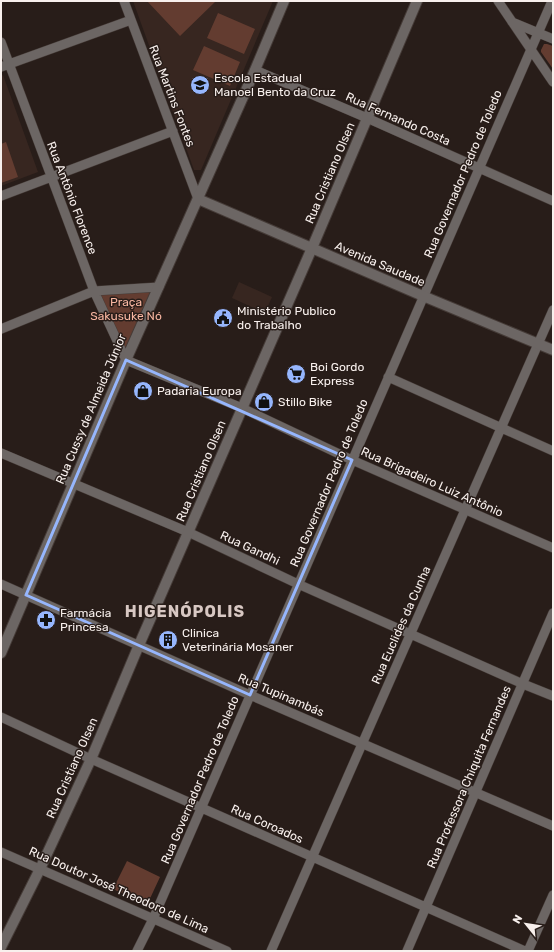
<svg xmlns="http://www.w3.org/2000/svg" width="554" height="952" font-family="Rubik,sans-serif">
  <rect width="100%" height="100%" fill="#281d19"/>
  <!-- built -->
  <path fill="#372620" d="M 133,1 L 273,1 L 201,170 L 194,170 Z
    M 3,75 L 38,172 L 1,186 L 1,76 Z
    M 239,282 L 272,297 L 265,313 L 232,298 Z"/>
  <!-- green -->
  <path fill="#633c30" d="M 147,1 L 216,1 L 180,36 Z
    M 218,13 L 255,29 L 244,54 L 207,38 Z
    M 544,44 L 547,44 L 553,46 L 553,69 L 541,52 L 541,50 Z
    M 204,46 L 240,62 L 230,86 L 193,70 Z
    M 6,142 L 18,177 L 1,183 L 1,144 Z
    M 157,288 L 126,358 L 96,291 Z
    M 127,861 L 160,877 L 147,905 L 113,889 Z"/>
  <g fill="none" stroke-linecap="round" stroke-linejoin="round">
    <!-- minor casing -->
    <g stroke="#453b37" stroke-width="10">
      <path id="minor" d="M 124,1 L 198,199
        M 498,1 L 553,82
        M 512,22 L 553,39
        M 1,42 L 94,291 L 126,360 L 242,408 L 352,460 L 553,548
        M 1,67 L 131,20
        M 255,70 L 367,118 L 553,201
        M 1,196 L 173,131
        M 1,329 L 94,291 L 159,287
        M 388,377 L 553,451
        M 1,453 L 188,532 L 298,584 L 523,684 L 553,696
        M 1,584 L 250,695 L 553,826
        M 1,717 L 91,759 L 525,951
        M 1,852 L 227,951
        M 137,951 L 153,919 L 552,1
        M 271,951 L 553,310
        M 407,951 L 553,613
        M 528,951 L 553,895"/>
    </g>
    <!-- tertiary casing -->
    <g stroke="#453b37" stroke-width="12">
      <path id="tertiary" d="M 198,199 L 423,296 L 553,350
        M 1,653 L 126,360 L 255,70 L 284,1
        M 1,947 L 40,869 L 91,759 L 139,645 L 312,248 L 417,1"/>
    </g>
    <!-- minor -->
    <use href="#minor" stroke="#6c6664" stroke-width="9"/>
    <!-- tertiary -->
    <use href="#tertiary" stroke="#6c6664" stroke-width="10"/>
  </g>
  <!-- marked area -->
  <path fill="none" stroke="#96b6fd" stroke-width="3" stroke-linejoin="round" d="M 126,360 L 352,460 L 250,695 L 26,595 Z"/>
  <!-- icons -->
  <defs>
    <g id="school-disc" transform="scale(1)"><circle r="9.5" fill="#96b6fd" stroke="#281d19"/><path d="M0-5L7-2L0 1L-7-2ZM-4 1L0 2.5L4 1V4Q0 6-4 4Z" fill="#111"/></g>
    <g id="civic-disc" transform="scale(1)"><circle r="9.5" fill="#96b6fd" stroke="#281d19"/><path d="M-.6-6.5H3V-4.5H.6V-3L4-1V1h2V6H-6V1h2V-1L-.6-3ZM-1.2 2.5V6h2.4V2.5Z" fill="#111"/></g>
    <g id="supermarket-disc" transform="scale(1)"><circle r="9.5" fill="#96b6fd" stroke="#281d19"/><path d="M-6-5.5h2.5l.6 2H6L4.5 2H-2.5L-4.4-4H-6ZM-1.5 3.2a1.3 1.3 0 1 0 .1 0ZM3 3.2a1.3 1.3 0 1 0 .1 0Z" fill="#111"/></g>
    <g id="shop-disc" transform="scale(1)"><circle r="9.5" fill="#96b6fd" stroke="#281d19"/><path d="M-5-2.5h2.3a2.7 3.5 0 0 1 5.4 0H5L5.5 6h-11ZM-1.5-2.5h3a1.5 2.3 0 0 0-3 0Z" fill="#111"/></g>
    <g id="pharmacy-disc" transform="scale(1)"><circle r="9.5" fill="#96b6fd" stroke="#281d19"/><path d="M-2-6h4v4h4v4h-4v4h-4v-4h-4v-4h4Z" fill="#111"/></g>
    <g id="building-disc" transform="scale(1)"><circle r="9.5" fill="#96b6fd" stroke="#281d19"/><path d="M-4-6H4V6H1V3H-1V6H-4ZM-2.5-4.3h1.7v1.8h-1.7ZM.8-4.3h1.7v1.8H.8ZM-2.5-1h1.7V.8h-1.7ZM.8-1h1.7V.8H.8Z" fill="#111"/></g>
  </defs>
  <g fill-rule="evenodd">
    <use href="#school-disc" x="200" y="85"/>
    <use href="#civic-disc" x="223" y="318"/>
    <use href="#supermarket-disc" x="296" y="374"/>
    <use href="#shop-disc" x="143" y="391"/>
    <use href="#shop-disc" x="264" y="402"/>
    <use href="#pharmacy-disc" x="46" y="620"/>
    <use href="#building-disc" x="168" y="640"/>
  </g>
  <g text-anchor="middle" stroke-width="3" stroke-linejoin="round" paint-order="stroke">
    <!-- poi labels -->
    <g font-size="12" fill="#f8f0ed" stroke="#281d19" text-anchor="start">
      <text x="214" y="82">Escola Estadual<tspan x="214" dy="14">Manoel Bento da Cruz</tspan></text>
      <text x="237" y="315">Ministério Publico<tspan x="237" dy="14">do Trabalho</tspan></text>
      <text x="310" y="371">Boi Gordo<tspan x="310" dy="14">Express</tspan></text>
      <text x="157" y="395">Padaria Europa</text>
      <text x="278" y="406">Stillo Bike</text>
      <text x="60" y="617">Farmácia<tspan x="60" dy="14">Princesa</tspan></text>
      <text x="182" y="637">Clinica<tspan x="182" dy="14">Veterinária Mosaner</tspan></text>
    </g>
    <!-- street labels -->
    <g font-size="12" fill="#f8f0ed" stroke="#281d19">
      <text transform="translate(172 96) rotate(69)" y="4">Rua Martins Fontes</text>
      <text transform="translate(398 119) rotate(24)" y="4">Rua Fernando Costa</text>
      <text transform="translate(330 173) rotate(-67)" y="4">Rua Cristiano Olsen</text>
      <text transform="translate(463 174) rotate(-67)" y="4">Rua Governador Pedro de Toledo</text>
      <text transform="translate(72 198) rotate(69)" y="4">Rua Antônio Florence</text>
      <text transform="translate(380 264) rotate(23)" y="4">Avenida Saudade</text>
      <text transform="translate(91 409) rotate(-67)" y="4">Rua Cussy de Almeida Júnior</text>
      <text transform="translate(201 471) rotate(-67)" y="4">Rua Cristiano Olsen</text>
      <text transform="translate(432 482) rotate(24)" y="4">Rua Brigadeiro Luiz Antônio</text>
      <text transform="translate(329 483) rotate(-67)" y="4">Rua Governador Pedro de Toledo</text>
      <text transform="translate(250 548) rotate(25)" y="4">Rua Gandhi</text>
      <text transform="translate(401 625) rotate(-66)" y="4">Rua Euclides da Cunha</text>
      <text transform="translate(281 695) rotate(23)" y="4">Rua Tupinambás</text>
      <text transform="translate(72 768) rotate(-66)" y="4">Rua Cristiano Olsen</text>
      <text transform="translate(469 777) rotate(-67)" y="4">Rua Professora Chiquita Fernandes</text>
      <text transform="translate(200 780) rotate(-67)" y="4">Rua Governador Pedro de Toledo</text>
      <text transform="translate(267 824) rotate(24)" y="4">Rua Coroados</text>
      <text transform="translate(119 890) rotate(24)" y="4">Rua Doutor José Theodoro de Lima</text>
    </g>
    <!-- park labels -->
    <g font-size="12" fill="#f8b6a1" stroke="#281d19">
      <text x="126" y="306">Praça<tspan x="126" dy="14">Sakusuke Nó</tspan></text>
    </g>
    <!-- district labels -->
    <g font-size="16" font-weight="bold" letter-spacing="1" fill="#d8c8c3" stroke="#281d19">
      <text x="185" y="617">HIGENÓPOLIS</text>
    </g>
  </g>
  <!-- border -->
  <rect width="554" height="952" fill="none" stroke="#f8f0ed" stroke-width="4"/>
  <!-- north arrow -->
  <g transform="translate(526 924) rotate(300)" stroke="#281d19" stroke-width="3" paint-order="stroke">
  <path d="M0-3L7 15L0 10L-7 15Z" fill="#f8f0ed"/>
  <text y="-6" font-size="11" font-weight="bold" text-anchor="middle" fill="#f8f0ed">N</text>
  </g>
</svg>
